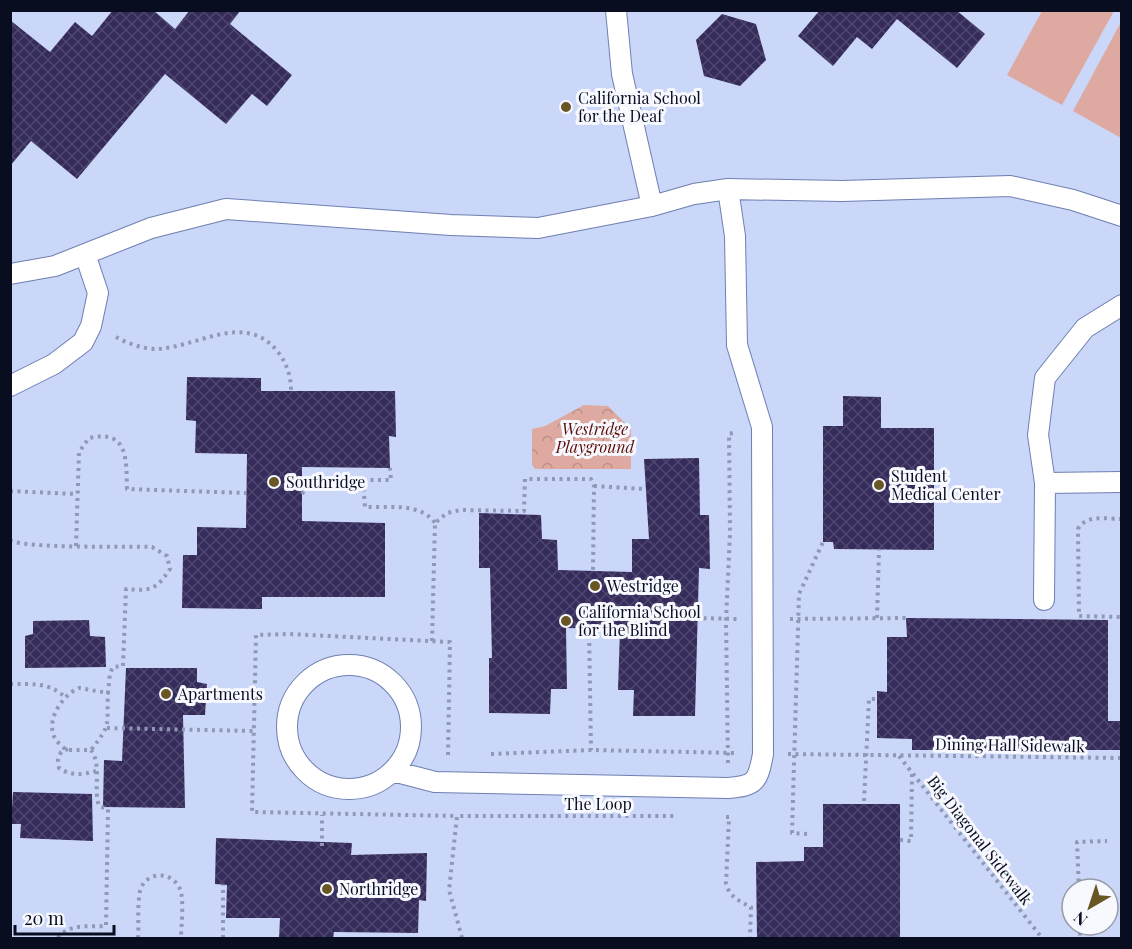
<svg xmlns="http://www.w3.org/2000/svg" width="1132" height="949" font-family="'Playfair Display',serif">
  <defs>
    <pattern id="park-crowns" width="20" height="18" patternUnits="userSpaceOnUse" patternTransform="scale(1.5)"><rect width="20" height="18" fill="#dea9a0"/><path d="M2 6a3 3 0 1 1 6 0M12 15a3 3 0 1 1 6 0" fill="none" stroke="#bd908a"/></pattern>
    <pattern id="building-cross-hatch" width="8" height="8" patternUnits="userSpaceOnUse" patternTransform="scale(1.5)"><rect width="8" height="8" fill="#352c5b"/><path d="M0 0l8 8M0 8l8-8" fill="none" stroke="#4f486e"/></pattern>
  </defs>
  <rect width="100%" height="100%" fill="#cbd7f9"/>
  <!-- park -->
  <path fill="url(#park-crowns)" d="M 584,405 L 608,406 L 631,429 L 631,469 L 535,469 L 532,465 L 532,429 L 545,426 Z"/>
  <!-- pitch -->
  <path fill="#dea9a0" d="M 1042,11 L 1114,11 L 1062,105 L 1007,75 Z
    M 1121,22 L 1122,138 L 1121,138 L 1073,111 Z"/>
  <!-- building -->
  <path fill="url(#building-cross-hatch)" d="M 113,10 L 153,10 L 175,29 L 190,10 L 241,10 L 230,24 L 292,75 L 267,106 L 252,94 L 226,124 L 165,74 L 77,179 L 31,141 L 10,166 L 10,20 L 50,52 L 75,22 L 92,36 Z
    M 820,10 L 956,10 L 985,34 L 957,68 L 897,19 L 872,49 L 857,37 L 833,66 L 798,36 Z
    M 722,14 L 756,24 L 766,60 L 740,86 L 704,76 L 696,40 Z
    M 187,377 L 261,378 L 261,391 L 395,391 L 396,437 L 389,436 L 390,468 L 302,467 L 302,521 L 385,523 L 385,597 L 262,597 L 262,609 L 182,608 L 183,555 L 197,555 L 197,527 L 246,528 L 247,454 L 195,453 L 196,421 L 186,420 Z
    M 843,396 L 881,397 L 881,428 L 934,428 L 934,550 L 834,549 L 833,542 L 823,542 L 823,426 L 843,426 Z
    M 699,458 L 700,515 L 709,515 L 710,569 L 699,568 L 695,716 L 633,716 L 634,690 L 618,690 L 620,629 L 566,628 L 567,689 L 551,689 L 550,714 L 489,713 L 489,658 L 492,658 L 490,568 L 479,568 L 479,513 L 541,515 L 542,539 L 557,540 L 558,570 L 632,572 L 632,539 L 649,539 L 644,459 Z
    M 906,618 L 1108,620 L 1108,721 L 1122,721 L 1122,750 L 912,750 L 912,739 L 877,738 L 877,691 L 887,692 L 887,637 L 907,637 Z
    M 89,620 L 90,636 L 105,637 L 106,667 L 25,668 L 25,636 L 33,634 L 33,621 Z
    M 126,668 L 197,668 L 197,682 L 207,684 L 205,715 L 183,715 L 185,808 L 103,807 L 104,760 L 122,761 Z
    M 13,792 L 92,794 L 93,841 L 20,838 L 21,824 L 11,824 Z
    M 823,804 L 900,804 L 900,939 L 757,939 L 756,862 L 804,861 L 804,847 L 823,847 Z
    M 216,838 L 352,843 L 351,855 L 427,853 L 426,901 L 419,900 L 418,933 L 334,932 L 333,939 L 279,939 L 280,918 L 226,918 L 227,885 L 215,884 Z"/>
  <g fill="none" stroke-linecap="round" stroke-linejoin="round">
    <!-- service casing -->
    <g stroke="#6e7fb1" stroke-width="22">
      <path id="service" d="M 616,10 L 622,74 L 652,206
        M 10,274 L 55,266 L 151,228 L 226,209 L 451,225 L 538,228 L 652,206 L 694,194 L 728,189 L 842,191 L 1010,186 L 1073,200 L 1122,216
        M 10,386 L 54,364 L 83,342 L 91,326 L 98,293 L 85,254
        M 1045,483 L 1122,482
        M 1044,600 L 1045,483 L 1038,435 L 1045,378 L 1085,328 L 1122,305
        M287 727a62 62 0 1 1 124 0a62 62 0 1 1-124 0Z
        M 393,771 L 435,782 L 728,788 C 756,786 758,781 763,754 L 762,427 L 737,345 L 735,236 L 728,189"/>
    </g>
    <!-- path -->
    <path stroke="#8f99b6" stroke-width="4" stroke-dasharray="3 4.5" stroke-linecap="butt" d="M 116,337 C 127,343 143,349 156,349 C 197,348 245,310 278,352 C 287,364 291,376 291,391
      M 363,480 L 391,480 L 390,468
      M 594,486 L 645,489
      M 10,491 L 76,494
      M 302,494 C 314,472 342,479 363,480 L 365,507 C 389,508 420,502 435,523
      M 1122,519 C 1106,519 1086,514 1078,529 L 1079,616 L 1122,617
      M 10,540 C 22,549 130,546 152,547 L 167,556 L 170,569 C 156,590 151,591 126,589 L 123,666 L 113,667 L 110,673 L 108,693 L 79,688 C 62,695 44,722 56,740 C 58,743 63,747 66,750 L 91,750 C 113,722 106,725 108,693
      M 76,546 L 79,452 L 89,438 C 129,429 126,460 127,489 L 246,493
      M 696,618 L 737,619
      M 877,618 L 879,550
      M 790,619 L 906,618
      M 589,628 L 591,750
      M 432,641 L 435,523 L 447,513 L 460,510 L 524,511 L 525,479 L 591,479 L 594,486 L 593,571
      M 10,684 C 31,684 49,682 65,697
      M 107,728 L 254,731
      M 68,749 L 61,752 L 58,760 L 59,768 C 71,776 82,775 96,771
      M 491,754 L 591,750 L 736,753
      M 788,754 L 1122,758
      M 448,755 L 450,642 L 289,634 L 256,635 L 252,812 L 457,816
      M 899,756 L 1042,938
      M 728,763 L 726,620 L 730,533 L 729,434 L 737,432
      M 864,801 L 869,699 L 877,699
      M 726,817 L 729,817 L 726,884 C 730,897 739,901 751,907 L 750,938
      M 807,834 L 792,833 L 799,594 L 823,542
      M 900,840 L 911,841 L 912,774
      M 322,846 L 322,815
      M 1079,889 L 1077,842 L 1107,841
      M 1080,925 L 1080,938
      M 58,938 C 69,923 89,927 106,926 L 108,809 L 99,806 C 93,788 102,765 91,750
      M 138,938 C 139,924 137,906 140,891 C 145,872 170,870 179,887 C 185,897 181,926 181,938
      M 223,938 L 223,885
      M 462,938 L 449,890 L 457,816 L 677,816"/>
    <!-- service -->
    <use href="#service" stroke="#fff" stroke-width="20"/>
  </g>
  <!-- markers -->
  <g fill="#685624" stroke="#f7f9ff" stroke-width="2">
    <circle cx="566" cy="107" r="6"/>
    <circle cx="274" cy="482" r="6"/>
    <circle cx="879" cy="485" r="6"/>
    <circle cx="595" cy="586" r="6"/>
    <circle cx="566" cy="621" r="6"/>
    <circle cx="166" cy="694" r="6"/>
    <circle cx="327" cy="889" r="6"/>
  </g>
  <g text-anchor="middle" stroke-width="6" stroke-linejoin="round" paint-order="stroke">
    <!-- poi labels -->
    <g font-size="16" fill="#080d20" stroke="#f7f9ff" text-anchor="start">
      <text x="578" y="104">California School<tspan x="578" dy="18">for the Deaf</tspan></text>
      <text x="891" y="482">Student<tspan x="891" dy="18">Medical Center</tspan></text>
      <text x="286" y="488">Southridge</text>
      <text x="607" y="592">Westridge</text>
      <text x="578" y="618">California School<tspan x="578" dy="18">for the Blind</tspan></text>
      <text x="178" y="700">Apartments</text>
      <text x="339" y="895">Northridge</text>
    </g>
    <!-- park labels -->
    <g font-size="16" font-style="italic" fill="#5c0d07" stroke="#f7f9ff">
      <text x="595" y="435">Westridge<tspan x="595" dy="18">Playground</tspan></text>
    </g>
    <!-- street labels -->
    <g font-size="16" fill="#080d20" stroke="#f7f9ff">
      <text transform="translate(1010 745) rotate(1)" y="6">Dining Hall Sidewalk</text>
      <text x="598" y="810">The Loop</text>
      <text transform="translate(980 840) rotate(52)" y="6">Big Diagonal Sidewalk</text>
    </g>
  </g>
  <!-- border -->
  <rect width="1132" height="949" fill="none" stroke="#080d20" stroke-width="24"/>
  <!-- north arrow -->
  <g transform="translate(1090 907) rotate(219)"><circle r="28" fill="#f7f9ff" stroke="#979ba6" stroke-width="1.5"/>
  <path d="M0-4.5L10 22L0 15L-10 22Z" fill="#685624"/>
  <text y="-9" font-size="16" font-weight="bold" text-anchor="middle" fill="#080d20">N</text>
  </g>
  <!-- scale -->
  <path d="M15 925v9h99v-9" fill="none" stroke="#080d20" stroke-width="3"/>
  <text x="24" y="925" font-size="18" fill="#080d20" stroke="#f7f9ff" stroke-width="4.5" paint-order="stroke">20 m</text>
</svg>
